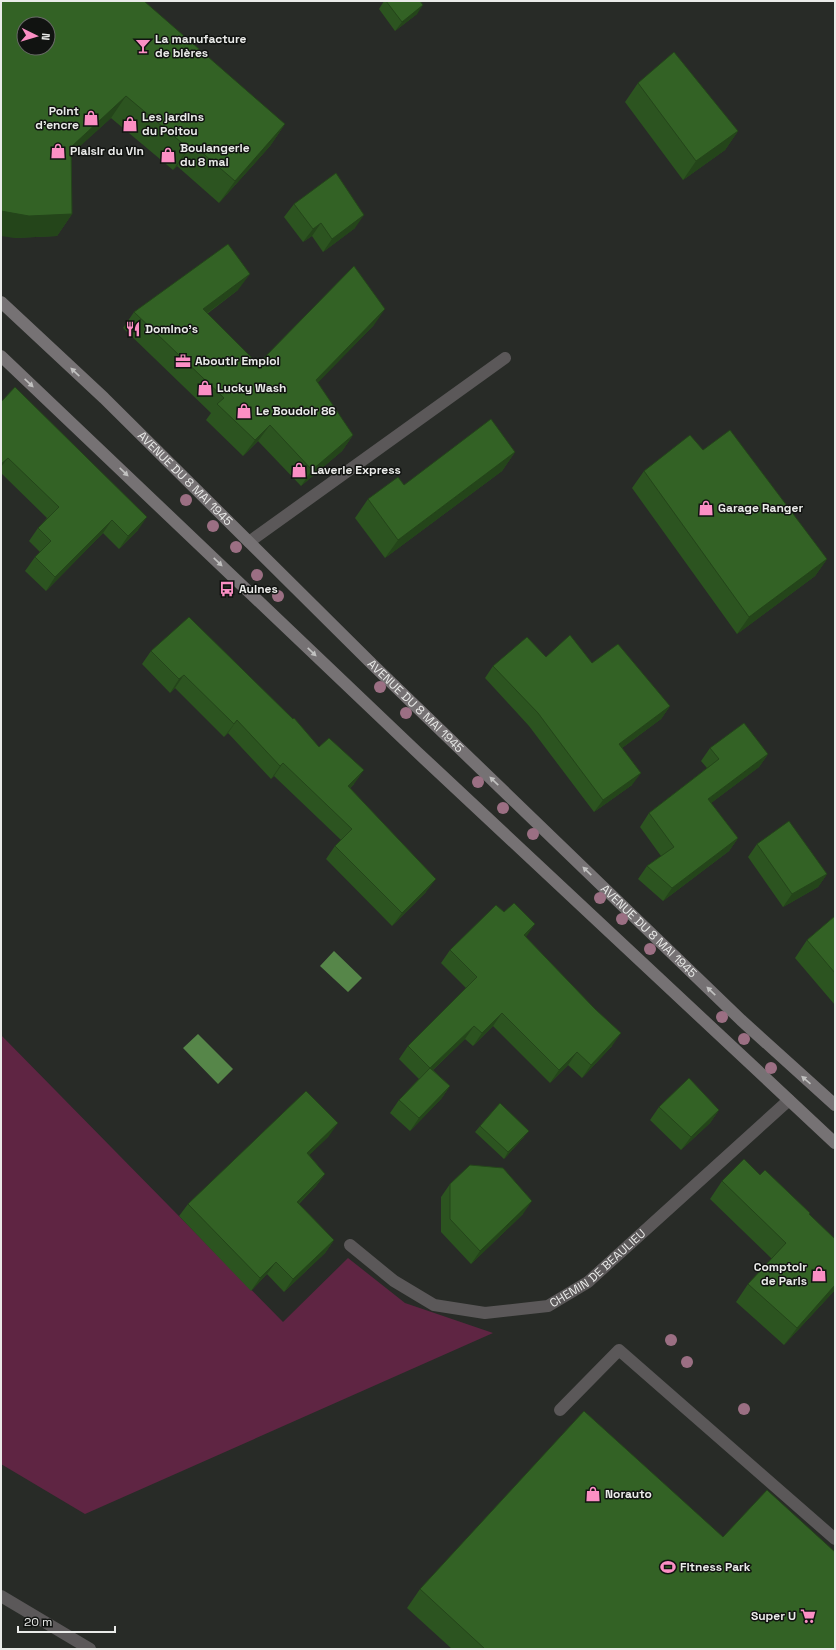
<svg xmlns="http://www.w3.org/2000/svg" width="836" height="1650" font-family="'Space Grotesk',sans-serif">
  <rect width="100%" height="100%" fill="#282b27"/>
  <!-- green -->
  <path fill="#5f2543" d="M 1,1035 L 283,1322 L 348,1258 L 405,1303 L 493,1333 L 85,1514 L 1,1464 Z"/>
  <!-- water -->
  <path fill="#568649" d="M 334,951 L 362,978 L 348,992 L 320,966 Z
    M 198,1034 L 233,1069 L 218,1084 L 183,1048 Z"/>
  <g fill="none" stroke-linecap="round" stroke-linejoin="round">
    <!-- lane -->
    <path stroke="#5b5859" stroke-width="12" d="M 249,542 L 505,358
      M 560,1410 L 619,1350 L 835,1539
      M 1,1596 L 90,1649"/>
    <!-- street -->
    <path stroke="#5b5859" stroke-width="12" id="s1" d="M 350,1245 L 394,1281 L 434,1305 L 485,1313 L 548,1306 L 588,1282 L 789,1100"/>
    <!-- secondary -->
    <g stroke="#767274" stroke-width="12">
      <path id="s2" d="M 1,302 L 104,398 L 373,665 L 741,1020 L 835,1105"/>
      <path d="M 1,356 L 417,752 L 835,1143"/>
    </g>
  </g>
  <!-- trees -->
  <g fill="#9b6f83">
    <circle cx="186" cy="500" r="6"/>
    <circle cx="213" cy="526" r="6"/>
    <circle cx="236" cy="547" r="6"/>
    <circle cx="257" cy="575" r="6"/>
    <circle cx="278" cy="596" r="6"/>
    <circle cx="380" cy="687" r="6"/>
    <circle cx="406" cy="713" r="6"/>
    <circle cx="478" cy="782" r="6"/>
    <circle cx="503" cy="808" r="6"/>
    <circle cx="533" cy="834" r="6"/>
    <circle cx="600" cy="898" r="6"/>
    <circle cx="622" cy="919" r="6"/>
    <circle cx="650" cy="949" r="6"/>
    <circle cx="722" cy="1017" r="6"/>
    <circle cx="744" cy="1039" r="6"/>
    <circle cx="771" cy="1068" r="6"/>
    <circle cx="671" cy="1340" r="6"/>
    <circle cx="687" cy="1362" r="6"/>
    <circle cx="744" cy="1409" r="6"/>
  </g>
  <!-- wall -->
  <path fill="#2c5420" d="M 1,1 L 285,124 L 270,146 L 219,203 L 177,166 L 173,170 L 111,118 L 71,154 L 72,214 L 57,236 L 14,238 Z
    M 384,1 L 420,1 L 417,14 L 395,31 L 379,9 Z
    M 638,83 L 738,131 L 725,150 L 683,180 L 625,102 Z
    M 294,204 L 355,228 L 323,252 L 312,236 L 303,242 L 284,217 Z
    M 238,290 L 207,314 L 258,364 L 374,325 L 317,383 L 353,435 L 342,451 L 301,486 L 258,441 L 243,456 L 206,420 L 211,413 L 123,328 L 134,312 Z
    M 1,402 L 138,530 L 119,549 L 103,533 L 46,591 L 25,571 L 35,557 L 40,552 L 29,541 L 38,528 L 47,518 L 1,473 Z
    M 703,450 L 827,559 L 815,576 L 737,634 L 632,488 L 644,471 Z
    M 515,452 L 502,471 L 385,558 L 355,518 L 368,499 L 404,485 Z
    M 151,651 L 319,747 L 354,784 L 350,788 L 426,892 L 392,926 L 326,859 L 335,846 L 341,840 L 274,776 L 271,779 L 228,733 L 224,737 L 175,688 L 170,693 L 142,664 Z
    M 546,657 L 592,663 L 670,706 L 661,719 L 622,748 L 632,785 L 594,812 L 529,726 L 485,678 L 493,666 Z
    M 710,748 L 768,754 L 759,767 L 711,803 L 738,838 L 729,851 L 663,901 L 638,879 L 647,866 L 661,856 L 640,827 L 649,813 L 707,768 L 701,761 Z
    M 757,844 L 827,874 L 818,887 L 783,907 L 748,857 Z
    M 835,916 L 835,1005 L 795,958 L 807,940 Z
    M 526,937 L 612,1046 L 582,1078 L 568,1065 L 550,1083 L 493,1026 L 473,1046 L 465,1039 L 433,1070 L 450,1086 L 441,1099 L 410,1131 L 390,1113 L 399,1100 L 419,1079 L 399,1059 L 408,1046 L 466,988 L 441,963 L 450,950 Z
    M 659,1107 L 719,1110 L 710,1123 L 681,1150 L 650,1120 Z
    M 480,1126 L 524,1137 L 504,1159 L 475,1132 Z
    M 329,1136 L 309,1155 L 325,1174 L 316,1186 L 299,1204 L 334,1240 L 325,1253 L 284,1292 L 267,1274 L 251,1291 L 179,1216 L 188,1204 Z
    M 760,1175 L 809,1214 L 835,1290 L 784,1345 L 736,1302 L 748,1284 L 772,1259 L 710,1199 L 722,1181 Z
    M 450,1184 L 523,1214 L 471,1264 L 441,1232 L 441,1197 Z
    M 723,1537 L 835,1649 L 452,1649 L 407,1608 L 420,1589 Z"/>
  <!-- shaded-wall -->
  <path fill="#24451a" d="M 423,5 L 417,14 L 395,31 L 402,22 Z
    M 126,96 L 111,118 L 55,169 L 71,147 Z
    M 285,124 L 270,146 L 219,203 L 235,181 Z
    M 738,131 L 725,150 L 683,180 L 696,161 Z
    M 192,144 L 177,166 L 173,170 L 188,148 Z
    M 1,211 L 72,214 L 57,236 L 14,238 L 1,236 Z
    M 364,215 L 355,228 L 323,252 L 332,239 Z
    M 321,223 L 312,236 L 303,242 L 313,229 Z
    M 250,274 L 238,290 L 191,325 L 203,309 Z
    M 385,309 L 374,325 L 304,397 L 316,380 Z
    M 270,425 L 258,441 L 243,456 L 255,440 Z
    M 353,435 L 342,451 L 301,486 L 312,470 Z
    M 515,452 L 502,471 L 385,558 L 398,540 Z
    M 8,458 L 1,467 L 1,464 Z
    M 147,517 L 138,530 L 119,549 L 128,536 Z
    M 112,520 L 103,533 L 46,591 L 55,577 Z
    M 827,559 L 815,576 L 737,634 L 749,617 Z
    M 184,675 L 175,688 L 170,693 L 179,679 Z
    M 670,706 L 661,719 L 611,756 L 619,744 Z
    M 237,720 L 228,733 L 224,737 L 234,724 Z
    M 768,754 L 759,767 L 699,812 L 708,799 Z
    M 283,763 L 274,776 L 271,779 L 280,766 Z
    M 364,770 L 354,784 L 338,799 L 348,786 Z
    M 641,773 L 632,785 L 594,812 L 603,800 Z
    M 738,838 L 729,851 L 663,901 L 672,888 Z
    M 827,874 L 818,887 L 783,907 L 792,894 Z
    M 436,879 L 426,892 L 392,926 L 402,913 Z
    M 535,924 L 526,937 L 515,948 L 524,935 Z
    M 502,1013 L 493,1026 L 473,1046 L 482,1033 Z
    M 474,1026 L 465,1039 L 421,1081 L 430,1068 Z
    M 621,1033 L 612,1046 L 582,1078 L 591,1065 Z
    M 577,1052 L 568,1065 L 550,1083 L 559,1070 Z
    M 450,1086 L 441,1099 L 410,1131 L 419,1118 Z
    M 719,1110 L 710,1123 L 681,1150 L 691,1137 Z
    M 338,1123 L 329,1136 L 298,1166 L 307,1153 Z
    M 529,1131 L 524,1137 L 504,1159 L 508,1152 Z
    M 325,1174 L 316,1186 L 288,1214 L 297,1202 Z
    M 532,1201 L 523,1214 L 471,1264 L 480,1251 Z
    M 334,1240 L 325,1253 L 284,1292 L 293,1279 Z
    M 276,1262 L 267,1274 L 251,1291 L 260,1278 Z
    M 835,1285 L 835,1290 L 784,1345 L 797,1328 Z"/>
  <!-- building -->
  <path fill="#336225" stroke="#24451a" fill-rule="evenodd" d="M 1,1 L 144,1 L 285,124 L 235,181 L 192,144 L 188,148 L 126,96 L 71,147 L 72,214 L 29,216 L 1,211 ZM 24,24 L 48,24 L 48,48 L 24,48 Z
    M 386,1 L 420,1 L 423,5 L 402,22 Z
    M 674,52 L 738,131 L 696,161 L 638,83 Z
    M 336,173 L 364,215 L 332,239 L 321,223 L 313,229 L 294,204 Z
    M 228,244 L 250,274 L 203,309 L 258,364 L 354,266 L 385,309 L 316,380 L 353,435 L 312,470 L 270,425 L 255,440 L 217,404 L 224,398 L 134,312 Z
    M 15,387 L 147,517 L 128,536 L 112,520 L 55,577 L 35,557 L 51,541 L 38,528 L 59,507 L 8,458 L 1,464 L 1,402 Z
    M 491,419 L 515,452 L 398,540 L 368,499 L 398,477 L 404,485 Z
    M 730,430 L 827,559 L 749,617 L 644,471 L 690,435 L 703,450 Z
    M 189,617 L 293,719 L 294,718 L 319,747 L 329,738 L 364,770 L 348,786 L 436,879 L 402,913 L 335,846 L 352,829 L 283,763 L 280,766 L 237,720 L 234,724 L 184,675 L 179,679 L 151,651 Z
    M 570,635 L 592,663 L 618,644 L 670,706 L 619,744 L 641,773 L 603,800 L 538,713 L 493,666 L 527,637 L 546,657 Z
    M 744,723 L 768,754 L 708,799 L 738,838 L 672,888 L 647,866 L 674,847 L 649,813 L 719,759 L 710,748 Z
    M 789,821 L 827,874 L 792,894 L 757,844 Z
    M 514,903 L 535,924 L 524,935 L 595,1009 L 621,1033 L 591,1065 L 577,1052 L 559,1070 L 502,1013 L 482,1033 L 474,1026 L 430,1068 L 408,1046 L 477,977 L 450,950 L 496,905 L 504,912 Z
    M 835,916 L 835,973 L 807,940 Z
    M 430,1068 L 450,1086 L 419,1118 L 399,1100 Z
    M 689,1078 L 719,1110 L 691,1137 L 659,1107 Z
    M 306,1091 L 338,1123 L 307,1153 L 325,1174 L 297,1202 L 334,1240 L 293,1279 L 276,1262 L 260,1278 L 188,1204 Z
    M 500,1103 L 529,1131 L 508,1152 L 480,1126 Z
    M 744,1159 L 760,1175 L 765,1170 L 810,1213 L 809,1214 L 835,1239 L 835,1285 L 797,1328 L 748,1284 L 786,1243 L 722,1181 Z
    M 470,1165 L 503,1168 L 532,1201 L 480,1251 L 450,1219 L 450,1184 Z
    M 584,1411 L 723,1537 L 767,1490 L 835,1552 L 835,1649 L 485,1649 L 420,1589 Z"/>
  <!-- one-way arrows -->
  <defs><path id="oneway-solid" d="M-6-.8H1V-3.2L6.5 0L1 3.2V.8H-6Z"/></defs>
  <g fill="#c1c1c0">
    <use href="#oneway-solid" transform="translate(75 372) rotate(-137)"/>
    <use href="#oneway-solid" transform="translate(29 383) rotate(43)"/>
    <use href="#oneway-solid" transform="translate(124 472) rotate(44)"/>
    <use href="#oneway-solid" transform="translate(218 562) rotate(44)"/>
    <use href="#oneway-solid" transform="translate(312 652) rotate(44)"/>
    <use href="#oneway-solid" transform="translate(494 781) rotate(-136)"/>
    <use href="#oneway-solid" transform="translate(587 871) rotate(-136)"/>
    <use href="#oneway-solid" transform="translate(711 991) rotate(-136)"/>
    <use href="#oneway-solid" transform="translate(806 1080) rotate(-139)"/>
  </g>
  <!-- icons -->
  <defs>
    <g id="bar-bare" transform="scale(1.2)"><path d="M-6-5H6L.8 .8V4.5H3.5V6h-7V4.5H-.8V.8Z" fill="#fb8fc4" stroke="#111311" stroke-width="2.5" paint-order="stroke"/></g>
    <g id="shop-bare" transform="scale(1.2)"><path d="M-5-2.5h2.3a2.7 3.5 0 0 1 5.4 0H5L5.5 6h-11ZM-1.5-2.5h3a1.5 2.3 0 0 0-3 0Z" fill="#fb8fc4" stroke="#111311" stroke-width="2.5" paint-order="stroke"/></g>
    <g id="restaurant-bare" transform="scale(1.2)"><path d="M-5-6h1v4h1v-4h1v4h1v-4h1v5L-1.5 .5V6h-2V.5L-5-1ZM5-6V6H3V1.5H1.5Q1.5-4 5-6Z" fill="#fb8fc4" stroke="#111311" stroke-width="2.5" paint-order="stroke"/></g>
    <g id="office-bare" transform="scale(1.2)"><path d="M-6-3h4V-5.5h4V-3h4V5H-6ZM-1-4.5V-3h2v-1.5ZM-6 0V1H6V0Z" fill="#fb8fc4" stroke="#111311" stroke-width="2.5" paint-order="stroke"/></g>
    <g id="bus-bare" transform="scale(1.2)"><path d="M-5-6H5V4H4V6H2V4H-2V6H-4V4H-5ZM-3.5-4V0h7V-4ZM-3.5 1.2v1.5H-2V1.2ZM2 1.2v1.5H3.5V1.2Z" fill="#fb8fc4" stroke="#111311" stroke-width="2.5" paint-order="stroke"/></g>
    <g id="stadium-bare" transform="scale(1.2)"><path d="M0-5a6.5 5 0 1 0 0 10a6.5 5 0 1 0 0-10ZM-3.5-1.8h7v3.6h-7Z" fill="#fb8fc4" stroke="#111311" stroke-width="2.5" paint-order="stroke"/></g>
    <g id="supermarket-bare" transform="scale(1.2)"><path d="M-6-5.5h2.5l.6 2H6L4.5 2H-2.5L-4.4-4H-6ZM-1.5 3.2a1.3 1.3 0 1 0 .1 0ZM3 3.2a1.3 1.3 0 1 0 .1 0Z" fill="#fb8fc4" stroke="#111311" stroke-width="2.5" paint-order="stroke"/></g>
  </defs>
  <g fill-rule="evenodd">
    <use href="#bar-bare" x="143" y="46"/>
    <use href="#shop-bare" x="91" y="118"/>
    <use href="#shop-bare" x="130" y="124"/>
    <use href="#shop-bare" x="58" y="151"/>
    <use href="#shop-bare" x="168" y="155"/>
    <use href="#restaurant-bare" x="133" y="329"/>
    <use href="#office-bare" x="183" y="361"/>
    <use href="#shop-bare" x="205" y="388"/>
    <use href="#shop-bare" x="244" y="411"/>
    <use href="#shop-bare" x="299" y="470"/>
    <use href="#shop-bare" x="706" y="508"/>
    <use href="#bus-bare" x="227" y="589"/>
    <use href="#shop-bare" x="819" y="1274"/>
    <use href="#shop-bare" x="593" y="1494"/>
    <use href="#stadium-bare" x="668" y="1567"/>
    <use href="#supermarket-bare" x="808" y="1616"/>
  </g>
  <g text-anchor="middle" stroke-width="3" stroke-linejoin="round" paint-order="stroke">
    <!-- poi labels -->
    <g font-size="12" font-weight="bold" fill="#eaebe9" stroke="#111311" text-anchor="start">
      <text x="155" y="43">La manufacture<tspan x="155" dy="14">de bières</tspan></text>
      <text x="79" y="115" text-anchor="end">Point<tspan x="79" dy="14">d'encre</tspan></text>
      <text x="142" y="121">Les jardins<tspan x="142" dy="14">du Poitou</tspan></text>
      <text x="180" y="152">Boulangerie<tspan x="180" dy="14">du 8 mai</tspan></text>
      <text x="70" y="155">Plaisir du Vin</text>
      <text x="145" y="333">Domino's</text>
      <text x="195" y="365">Aboutir Emploi</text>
      <text x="217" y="392">Lucky Wash</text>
      <text x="256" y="415">Le Boudoir 86</text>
      <text x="311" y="474">Laverie Express</text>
      <text x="718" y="512">Garage Ranger</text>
      <text x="239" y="593">Aulnes</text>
      <text x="807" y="1271" text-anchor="end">Comptoir<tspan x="807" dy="14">de Paris</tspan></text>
      <text x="605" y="1498">Norauto</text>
      <text x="680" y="1571">Fitness Park</text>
      <text x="796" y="1620" text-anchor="end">Super U</text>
    </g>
    <!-- street labels -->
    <g font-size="12" fill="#eaebe9" stroke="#111311">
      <text dy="4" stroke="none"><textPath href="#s2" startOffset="255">AVENUE DU 8 MAI 1945</textPath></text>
      <text dy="4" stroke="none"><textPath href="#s2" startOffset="579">AVENUE DU 8 MAI 1945</textPath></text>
      <text dy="4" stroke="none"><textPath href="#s2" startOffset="903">AVENUE DU 8 MAI 1945</textPath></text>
      <text dy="4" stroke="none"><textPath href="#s1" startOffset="281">CHEMIN DE BEAULIEU</textPath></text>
    </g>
  </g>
  <!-- border -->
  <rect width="836" height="1650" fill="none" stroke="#eaebe9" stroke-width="4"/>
  <!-- north arrow -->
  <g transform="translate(36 36) rotate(95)"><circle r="19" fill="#111311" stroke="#686967"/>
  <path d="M0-3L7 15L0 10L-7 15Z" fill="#fb8fc4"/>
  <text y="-6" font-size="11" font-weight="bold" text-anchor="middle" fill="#eaebe9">N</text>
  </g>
  <!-- scale -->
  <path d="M18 1626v6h97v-6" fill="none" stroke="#eaebe9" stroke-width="2"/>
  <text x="24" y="1626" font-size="12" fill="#eaebe9" stroke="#111311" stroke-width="3" paint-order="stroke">20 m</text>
</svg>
